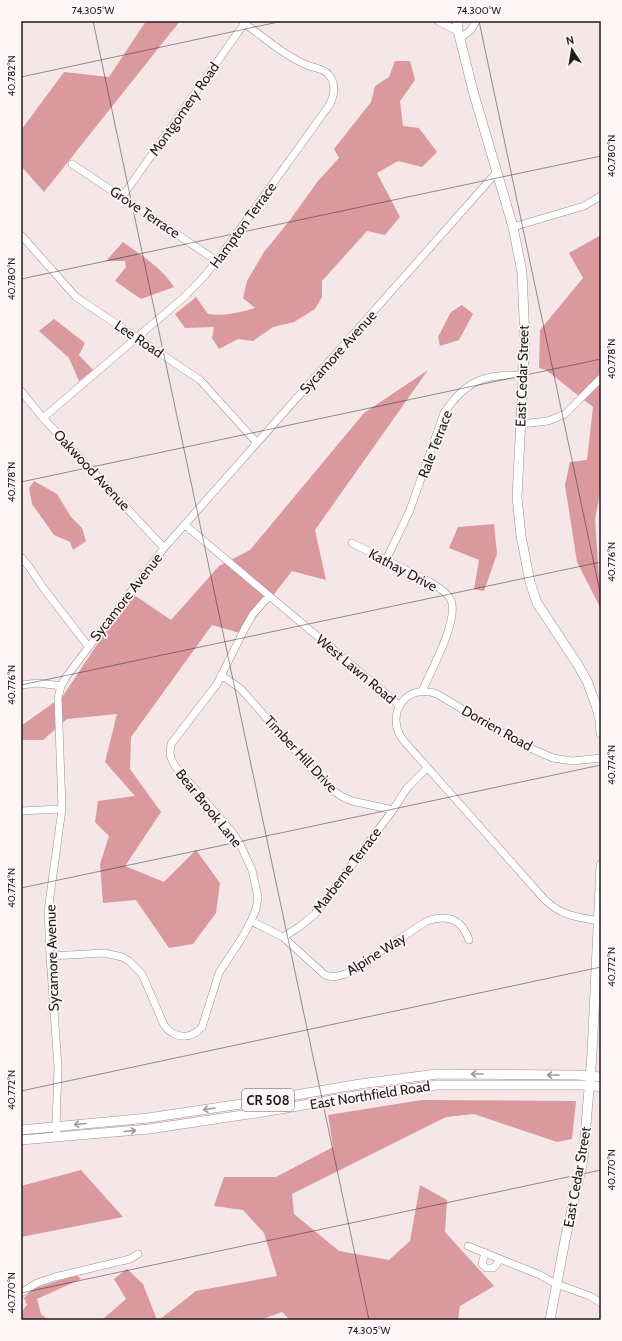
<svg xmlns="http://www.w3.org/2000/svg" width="622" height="1341" font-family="Cabin,sans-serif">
  <rect width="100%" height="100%" fill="#f5e6e7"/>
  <!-- forest -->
  <path fill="#d9999d" d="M 146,21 L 180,21 L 44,192 L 21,166 L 21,129 L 22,129 L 64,72 L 109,77 Z
    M 395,61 L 410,61 L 415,80 L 400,101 L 403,126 L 419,128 L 437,152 L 422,167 L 398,161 L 377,173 L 400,217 L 385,235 L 367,231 L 322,281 L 322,297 L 315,309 L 294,322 L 273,327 L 253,341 L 238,339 L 219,349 L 212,338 L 214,327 L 185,328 L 175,314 L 196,297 L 208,314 C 226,316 238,313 255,308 L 243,298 L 247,281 L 264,252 L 290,220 L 318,181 L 339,158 L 334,149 L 371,102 L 375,86 L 389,77 Z
    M 601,235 L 601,489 L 595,519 L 601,609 L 577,562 L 565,485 L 570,462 L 587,460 L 593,407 L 546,370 L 539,368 L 540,330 L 583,278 L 569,253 Z
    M 123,242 C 141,255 162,268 174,287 L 141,299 L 115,281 L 126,267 L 125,261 L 106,261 Z
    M 462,305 L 473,314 L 459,340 L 440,346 L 438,337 L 451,312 Z
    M 54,319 L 85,343 L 79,355 L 93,370 L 79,381 L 69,358 L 39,331 Z
    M 428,370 L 315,530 L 326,580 L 292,571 L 243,634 L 212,625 L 131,737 L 130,769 L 161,812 L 125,866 L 164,882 L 196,850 L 220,883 L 216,913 L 193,944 L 169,948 L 136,900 L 103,903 L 100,864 L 109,836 L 95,822 L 98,801 L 135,796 L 105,762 L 117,714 L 67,719 L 43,740 L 21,740 L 21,726 L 63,696 L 131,593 L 171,620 L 219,566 L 250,550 L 364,413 Z
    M 34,481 L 57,494 L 71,517 L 82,528 L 86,541 L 73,550 L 70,542 L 54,535 L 32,504 L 29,488 Z
    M 494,524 L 497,554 L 484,591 L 474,589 L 479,560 L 449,548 L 458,527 Z
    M 422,1100 L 576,1101 L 572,1139 L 557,1142 L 474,1114 L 446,1117 L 292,1194 L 294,1214 L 339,1251 L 389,1260 L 410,1241 L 420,1185 L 447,1200 L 445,1232 L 494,1286 L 460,1306 L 458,1320 L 290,1320 L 282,1312 L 260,1320 L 159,1320 L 196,1291 L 277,1276 L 264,1233 L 243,1210 L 214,1206 L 224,1177 L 276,1177 L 333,1147 L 328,1115 Z
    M 81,1170 L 123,1217 L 21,1237 L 21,1186 Z
    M 127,1269 L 143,1284 L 157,1320 L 102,1320 L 126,1299 L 114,1279 Z
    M 76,1275 L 81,1279 L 37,1299 L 41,1314 L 48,1320 L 23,1320 C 19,1314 23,1310 27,1305 L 24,1298 L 33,1289 Z"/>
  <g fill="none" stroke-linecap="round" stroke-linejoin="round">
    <!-- minor casing -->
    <g stroke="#9d9090" stroke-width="8">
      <path id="minor" d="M 438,21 L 458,31
        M 460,38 L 471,30 L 476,21
        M 72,164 L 217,261
        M 122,197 L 246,21
        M 513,227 L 584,206 L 601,196
        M 21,235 L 76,297 L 200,380 L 257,443
        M 21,391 L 43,418 L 164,548
        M 43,418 L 183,298 L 200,281 L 217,261 L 328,107 C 334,98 337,85 329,75 C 325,69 314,68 307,65 C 285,56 265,38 245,24
        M 521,424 L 548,421 L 565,414 L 601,378
        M 185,525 L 399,705
        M 352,543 L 430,582 C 437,586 447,592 451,600 C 459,620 431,671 422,691
        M 21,557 L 30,568 L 44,589 L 88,646
        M 386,560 L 410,510 L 444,413 C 466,380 485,374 523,375
        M 221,675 L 241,689 L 316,774 L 330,788 L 341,796 L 352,801 L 393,810
        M 21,685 L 38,683 L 61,686
        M 21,811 L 62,809
        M 251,921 L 283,937 L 325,975 L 333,977 L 346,974 L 427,921 C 448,914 462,919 469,940
        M 599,921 C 577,917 562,916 545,900 L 403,740 C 384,714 407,682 437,694 L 504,734 L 532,749 L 553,758 L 572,761 L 601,758
        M 283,937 L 299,927 L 315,914 L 393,810 L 407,788 L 427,768
        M 50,956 L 105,953 L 122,957 L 129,961 L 142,974 L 164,1025 C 174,1039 191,1040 202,1027 L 219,973 L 243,936 L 251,921 L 256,909 L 258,897 L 252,870 L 240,844 L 232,832 L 175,766 L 171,758 L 170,753 L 171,744 L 217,684 L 245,628 L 253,614 L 269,596
        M 57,1137 L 56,1127 L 58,1067 L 50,956 L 48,911 L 62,809 L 58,698 L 61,686 L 66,677 L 164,548 L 496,173
        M 468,1246 L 540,1275 L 556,1284 L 590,1296 L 601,1303
        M 485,1253 L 482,1264 L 486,1268 L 493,1268 L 497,1264 L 499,1259
        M 21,1293 L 37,1283 L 55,1277 L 130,1259 L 138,1254"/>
    </g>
    <!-- major casing -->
    <g stroke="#9d9090" stroke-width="10">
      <path id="major" d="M 457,21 L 458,31 L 473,91 L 513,227 L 522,272 L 525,340 L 517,497 L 521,536 L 530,582 L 537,603 L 578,665 L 587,681 L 596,705 L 600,720 L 601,733
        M 21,1130 L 148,1118 L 261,1101 L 360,1084 L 437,1074 L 577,1075 L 601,1077
        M 21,1140 L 149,1129 L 263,1112 L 361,1095 L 438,1085 L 589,1085 L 601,1087
        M 550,1320 L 565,1240 L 583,1160 L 592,1054 L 601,865"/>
    </g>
    <!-- minor -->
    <use href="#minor" stroke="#fff" stroke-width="7"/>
    <!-- major -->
    <use href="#major" stroke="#fff" stroke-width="9"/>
  </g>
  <!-- one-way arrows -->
  <defs><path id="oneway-shaft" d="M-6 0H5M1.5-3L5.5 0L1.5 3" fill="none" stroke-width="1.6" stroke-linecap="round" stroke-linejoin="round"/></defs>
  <g stroke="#9b9898">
    <use href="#oneway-shaft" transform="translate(477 1074) rotate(-180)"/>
    <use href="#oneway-shaft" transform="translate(553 1075) rotate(-180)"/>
    <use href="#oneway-shaft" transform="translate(209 1109) rotate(171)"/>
    <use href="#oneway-shaft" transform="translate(80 1124) rotate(175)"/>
    <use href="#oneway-shaft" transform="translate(130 1131) rotate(-5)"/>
  </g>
  <!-- ticks -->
  <path fill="none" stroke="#201a1b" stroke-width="1" stroke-opacity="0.45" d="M 93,21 L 369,1320M 479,21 L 601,597M 21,77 L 283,21M 21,279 L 601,156M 21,482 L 601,359M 21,685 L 601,562M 21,888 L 601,765M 21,1091 L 601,967M 21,1293 L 601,1170"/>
  <g text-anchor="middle" stroke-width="3.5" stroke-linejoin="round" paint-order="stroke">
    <!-- shield labels -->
    <rect fill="#fef5f6" stroke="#635c5d" stroke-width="1" x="242" y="1089" width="52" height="22" rx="3"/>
    <g font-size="13" font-weight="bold" fill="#201a1b">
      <text x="268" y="1105">CR 508</text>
    </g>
    <!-- street labels -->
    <g font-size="14" fill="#201a1b" stroke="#fef5f6">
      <text transform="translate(184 109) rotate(-55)" y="5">Montgomery Road</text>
      <text transform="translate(145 212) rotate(34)" y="5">Grove Terrace</text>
      <text transform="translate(243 225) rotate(-54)" y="5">Hampton Terrace</text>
      <text transform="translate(139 339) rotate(34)" y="5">Lee Road</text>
      <text transform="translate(338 352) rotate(-48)" y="5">Sycamore Avenue</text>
      <text transform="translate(522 376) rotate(-88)" y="5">East Cedar Street</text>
      <text transform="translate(435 444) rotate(-69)" y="5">Rale Terrace</text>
      <text transform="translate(92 470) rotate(47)" y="5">Oakwood Avenue</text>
      <text transform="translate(403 570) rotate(28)" y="5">Kathay Drive</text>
      <text transform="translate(126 597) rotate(-52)" y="5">Sycamore Avenue</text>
      <text transform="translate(356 669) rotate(40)" y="5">West Lawn Road</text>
      <text transform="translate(497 728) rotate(29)" y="5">Dorrien Road</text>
      <text transform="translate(301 754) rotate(47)" y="5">Timber Hill Drive</text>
      <text transform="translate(209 808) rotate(51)" y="5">Bear Brook Lane</text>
      <text transform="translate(347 870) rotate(-53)" y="5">Marberne Terrace</text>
      <text transform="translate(376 954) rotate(-32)" y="5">Alpine Way</text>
      <text transform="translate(52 958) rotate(-92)" y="5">Sycamore Avenue</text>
      <text transform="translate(370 1095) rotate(-9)" y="5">East Northfield Road</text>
      <text transform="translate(577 1177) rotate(-80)" y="5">East Cedar Street</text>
    </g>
  </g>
  <!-- border -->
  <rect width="622" height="1341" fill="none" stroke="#fef5f6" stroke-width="44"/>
  <!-- north arrow -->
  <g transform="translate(572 50) rotate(348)" stroke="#fef5f6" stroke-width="3" paint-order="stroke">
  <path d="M0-3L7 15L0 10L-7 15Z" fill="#201a1b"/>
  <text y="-6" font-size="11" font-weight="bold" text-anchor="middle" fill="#201a1b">N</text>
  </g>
  <rect x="22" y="22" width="578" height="1297" fill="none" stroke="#201a1b" stroke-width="1.5"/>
  <g font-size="10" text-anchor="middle" fill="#201a1b">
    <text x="93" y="14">74.305°W</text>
    <text x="479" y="14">74.300°W</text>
    <text transform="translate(11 76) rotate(-90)" y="4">40.782°N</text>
    <text transform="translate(611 156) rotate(-90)" y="4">40.780°N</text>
    <text transform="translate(11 279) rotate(-90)" y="4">40.780°N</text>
    <text transform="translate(611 359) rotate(-90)" y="4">40.778°N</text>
    <text transform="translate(11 482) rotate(-90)" y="4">40.778°N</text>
    <text transform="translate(611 562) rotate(-90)" y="4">40.776°N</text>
    <text transform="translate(11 685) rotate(-90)" y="4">40.776°N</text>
    <text transform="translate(611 765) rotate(-90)" y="4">40.774°N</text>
    <text transform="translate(11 888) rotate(-90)" y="4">40.774°N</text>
    <text transform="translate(611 967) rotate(-90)" y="4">40.772°N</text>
    <text transform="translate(11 1090) rotate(-90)" y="4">40.772°N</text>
    <text transform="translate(611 1170) rotate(-90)" y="4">40.770°N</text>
    <text transform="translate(11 1293) rotate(-90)" y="4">40.770°N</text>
    <text x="369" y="1334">74.305°W</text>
  </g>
</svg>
